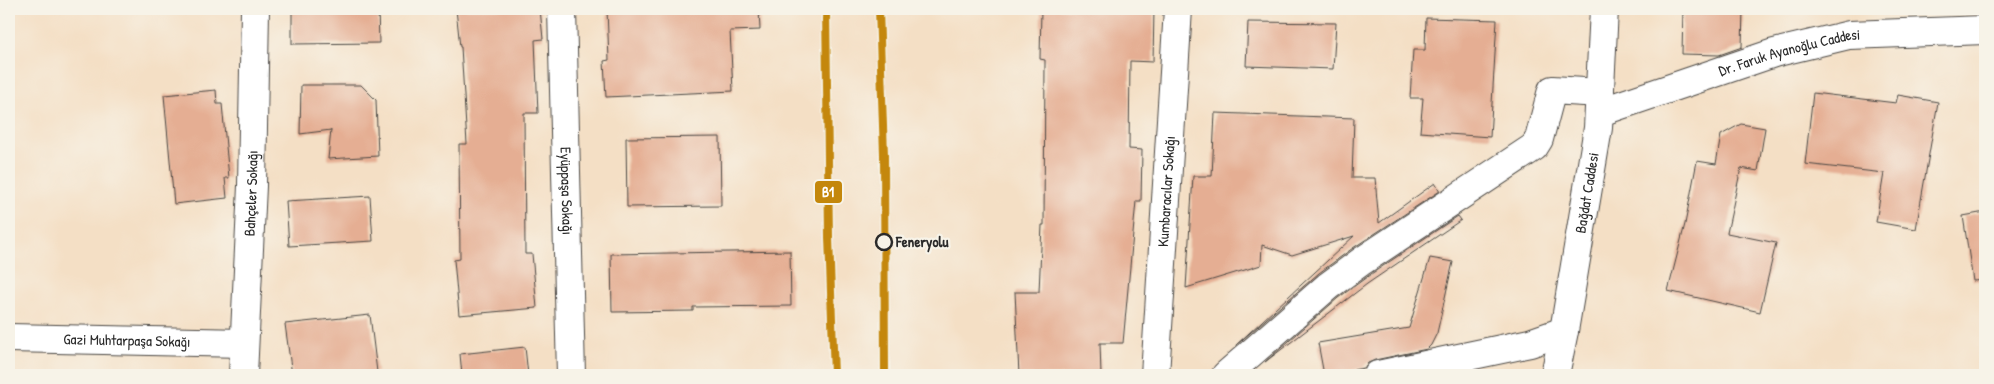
<svg xmlns="http://www.w3.org/2000/svg" width="1994" height="384" font-family="'Patrick Hand',sans-serif">
  <rect width="100%" height="100%" fill="#f7f3e8"/>
  <filter id="ink" filterUnits="userSpaceOnUse"><feTurbulence type="fractalNoise" baseFrequency=".02" numOctaves="2"/><feDisplacementMap in="SourceGraphic" scale="10" xChannelSelector="R" yChannelSelector="G"/><feConvolveMatrix kernelMatrix="1 2 1 2 8 2 1 2 1" color-interpolation-filters="sRGB"/></filter>
  <filter id="wash" filterUnits="userSpaceOnUse"><feTurbulence type="fractalNoise" baseFrequency=".0096" numOctaves="4" result="noise"/><feDisplacementMap in="SourceGraphic" scale="20" xChannelSelector="R" yChannelSelector="G"/><feGaussianBlur stdDeviation="1.12" result="paint"/><feColorMatrix in="noise" values="0 0 0 0 0 0 0 0 0 0 0 0 0 0 0 0 0 1.4 0 .05"/><feComposite in="paint" operator="in"/></filter>
  <g filter="url(#wash)">
    <rect width="100%" height="100%" fill="#f4dfc5"/>
    <g id="blocks">
      <!-- building -->
      <path fill="#e5ae93" d="M 292,9 L 378,9 L 379,43 L 292,44 Z
        M 456,9 L 540,9 L 543,39 L 535,40 L 538,113 L 524,113 L 525,254 L 532,254 L 537,308 L 459,315 L 454,260 L 460,259 L 459,144 L 467,144 L 461,47 L 460,47 Z
        M 607,9 L 759,9 L 760,30 L 730,31 L 733,91 L 606,97 L 604,61 L 609,60 Z
        M 1041,9 L 1154,9 L 1153,62 L 1130,61 L 1129,149 L 1142,150 L 1141,201 L 1136,201 L 1123,343 L 1100,343 L 1101,375 L 1019,375 L 1015,292 L 1039,292 L 1042,225 L 1044,225 L 1045,60 L 1040,59 Z
        M 1683,9 L 1743,9 L 1742,47 L 1719,55 L 1682,54 Z
        M 1426,18 L 1497,20 L 1490,137 L 1420,132 L 1423,98 L 1410,98 L 1413,50 L 1425,50 Z
        M 1248,22 L 1336,23 L 1333,69 L 1246,66 Z
        M 301,85 L 361,85 L 376,100 L 378,156 L 328,159 L 331,130 L 300,134 Z
        M 216,90 L 217,104 L 222,104 L 229,178 L 225,178 L 227,198 L 174,204 L 164,95 Z
        M 1813,93 L 1896,103 L 1898,95 L 1938,102 L 1916,229 L 1876,222 L 1884,173 L 1805,164 Z
        M 1215,113 L 1354,118 L 1352,178 L 1375,178 L 1379,223 L 1435,183 L 1440,191 L 1353,248 L 1319,273 L 1235,346 L 1354,236 L 1292,255 L 1262,245 L 1261,265 L 1186,288 L 1193,176 L 1212,176 Z
        M 1741,124 L 1765,128 L 1758,171 L 1741,168 L 1727,233 L 1776,243 L 1760,312 L 1668,291 L 1685,224 L 1697,161 L 1716,164 L 1721,135 Z
        M 720,137 L 721,206 L 627,207 L 626,138 Z
        M 370,196 L 373,241 L 289,246 L 286,201 Z
        M 1985,212 L 1985,280 L 1973,281 L 1963,216 Z
        M 1458,216 L 1461,220 L 1367,284 L 1265,362 L 1338,298 L 1371,274 Z
        M 790,251 L 791,306 L 693,307 L 693,311 L 612,312 L 611,254 Z
        M 1430,258 L 1453,262 L 1437,333 L 1431,345 L 1427,349 L 1375,360 L 1368,363 L 1364,368 L 1324,375 L 1318,343 L 1409,328 Z
        M 370,315 L 377,372 L 346,375 L 292,375 L 285,324 Z
        M 525,347 L 528,375 L 462,375 L 460,354 Z"/>
    </g>
  </g>
  <g filter="url(#ink)">
    <use href="#blocks" fill-opacity="0" stroke="#494642" stroke-width="1"/>
    <g fill="none" stroke-linecap="round" stroke-linejoin="round">
      <!-- street casing -->
      <g stroke="#494642" stroke-width="30">
        <g id="street">
          <path id="s1" d="M 562,9 L 571,375"/>
          <path id="s2" d="M 9,338 L 244,343"/>
          <path id="s3" d="M 243,375 L 252,186 L 255,9"/>
          <path id="s4" d="M 1155,375 L 1178,9"/>
          <path d="M 1226,375 L 1328,286 L 1362,261 L 1534,147 L 1539,139 L 1552,90 L 1600,93"/>
          <path d="M 1378,375 L 1530,343 L 1564,331"/>
        </g>
      </g>
      <!-- secondary casing -->
      <g stroke="#494642" stroke-width="30">
        <g id="secondary">
          <path id="s5" d="M 1600,112 L 1774,53 L 1849,35 L 1985,30"/>
        </g>
      </g>
      <!-- primary casing -->
      <g stroke="#494642" stroke-width="30">
        <g id="primary">
          <path id="s6" d="M 1555,375 L 1564,331 L 1598,128 L 1604,9"/>
        </g>
      </g>
      <!-- street -->
      <use href="#street" stroke="#fff" stroke-width="28"/>
      <!-- secondary -->
      <use href="#secondary" stroke="#fff" stroke-width="28"/>
      <!-- primary -->
      <use href="#primary" stroke="#fff" stroke-width="28"/>
      <!-- rail-1 casing -->
      <g stroke="#f7f3e8" stroke-width="11">
        <path id="rail-1" d="M 826,9 L 829,237 L 834,375
          M 879,9 L 884,155 L 885,375"/>
      </g>
      <!-- rail-1 -->
      <use href="#rail-1" stroke="#c4870b" stroke-width="8"/>
    </g>
  </g>
  <!-- markers -->
  <circle fill="#f7f3e8" stroke="#2b2b2b" stroke-width="2.5" cx="884" cy="242" r="8"/>
  <g text-anchor="middle" stroke-width="4.5" stroke-linejoin="round" paint-order="stroke">
    <!-- street labels -->
    <g font-size="15" fill="#2b2b2b" stroke="#f7f3e8">
      <text dy="5" stroke="none"><textPath href="#s5" startOffset="199">Dr. Faruk Ayanoğlu Caddesi</textPath></text>
      <text dy="5" stroke="none"><textPath href="#s3" startOffset="182">Bahçeler Sokağı</textPath></text>
      <text dy="5" stroke="none"><textPath href="#s1" startOffset="182">Eyüppaşa Sokağı</textPath></text>
      <text dy="5" stroke="none"><textPath href="#s4" startOffset="184">Kumbaracılar Sokağı</textPath></text>
      <text dy="5" stroke="none"><textPath href="#s6" startOffset="185">Bağdat Caddesi</textPath></text>
      <text dy="5" stroke="none"><textPath href="#s2" startOffset="118">Gazi Muhtarpaşa Sokağı</textPath></text>
    </g>
    <!-- stop labels -->
    <g font-size="15" font-weight="bold" fill="#2b2b2b" stroke="#f7f3e8" text-anchor="start">
      <text x="896" y="247">Feneryolu</text>
    </g>
  </g>
  <rect stroke="#f7f3e8" stroke-width="2" x="814" y="180" width="29" height="24" rx="5" fill="#c4870b"/>
  <g font-size="14" text-anchor="middle" font-weight="bold" fill="#fff">
    <text x="828" y="197">B1</text>
  </g>
  <!-- margin -->
  <rect width="1994" height="384" fill="none" stroke="#f7f3e8" stroke-width="30"/>
</svg>
